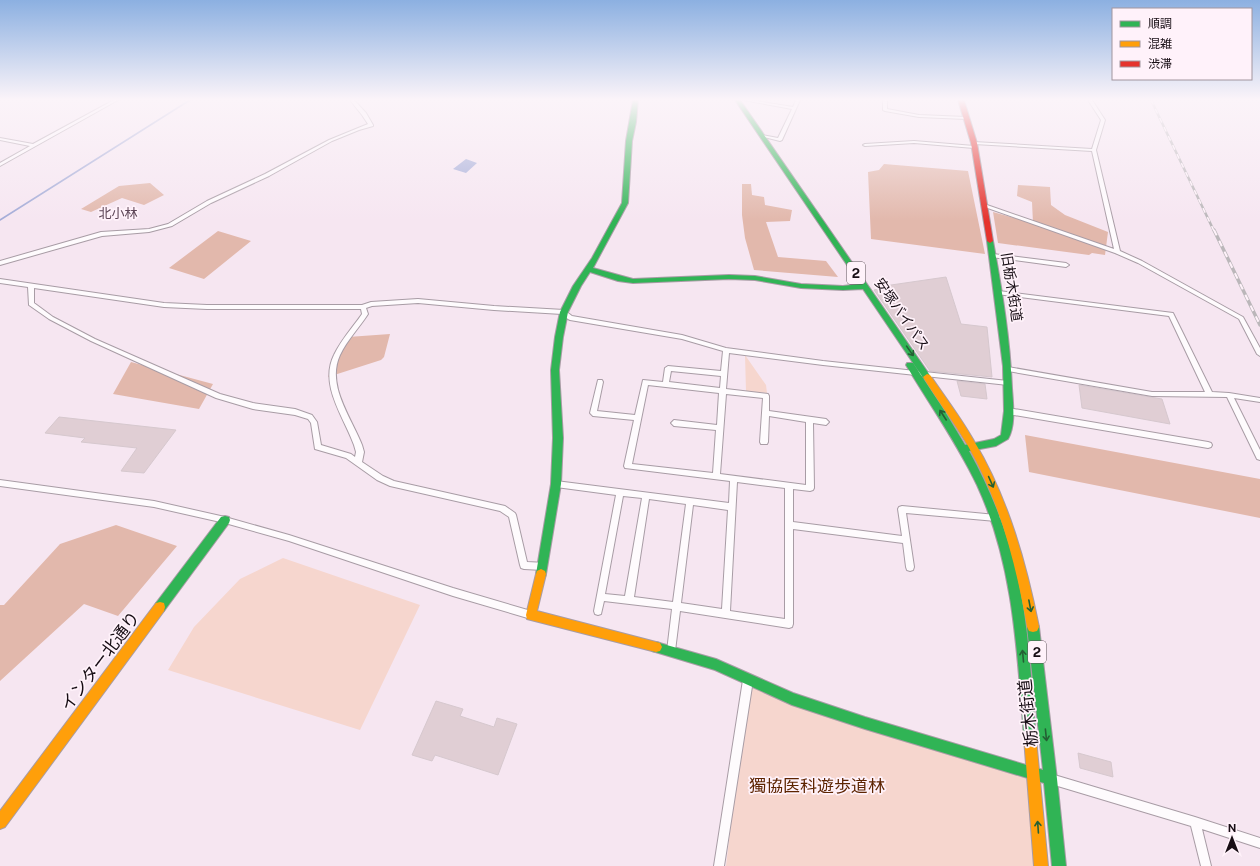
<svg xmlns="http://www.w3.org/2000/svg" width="1260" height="866" font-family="'Public Sans','Noto Sans JP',sans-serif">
  <rect width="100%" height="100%" fill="#f6e6f1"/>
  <!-- green -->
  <path fill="#f6d6ce" d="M 745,355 L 766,385 L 767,393 L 746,391 Z
    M 283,558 L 420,605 L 360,730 L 168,670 L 194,627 L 240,579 Z
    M 748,680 L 1034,774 L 1037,866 L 726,866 Z"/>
  <!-- forest -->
  <path fill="#e2b8ac" d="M 884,164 L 968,171 L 985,254 L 871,239 L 868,172 L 879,170 Z
    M 150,183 L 164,195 L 144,205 L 122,198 L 91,212 L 81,209 L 119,186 Z
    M 742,184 L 751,184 L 752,195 L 764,197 L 765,205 L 792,210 L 790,221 L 766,222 L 778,257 L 826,261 L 838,277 L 754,270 L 745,238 L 742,215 Z
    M 1018,185 L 1050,187 L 1051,205 L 1065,215 L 1108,232 L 1105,255 L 1092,253 L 1089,255 L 998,243 L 993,212 L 1033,223 L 1032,202 L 1017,196 Z
    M 218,231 L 251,241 L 204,279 L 169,268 Z
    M 390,334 L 384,357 L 381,360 L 328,377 L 348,337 Z
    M 131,362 L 213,384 L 199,409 L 113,394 Z
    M 1025,435 L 1260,479 L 1260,518 L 1029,472 Z
    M 116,525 L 177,546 L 118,616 L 84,604 L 0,681 L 0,605 L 4,605 L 60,544 Z"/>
  <!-- water -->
  <path fill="#a3abd7" d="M 466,159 L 477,163 L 466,173 L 453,169 Z"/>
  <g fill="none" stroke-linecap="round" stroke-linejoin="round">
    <!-- stream -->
    <path stroke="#a3abd7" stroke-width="1.5" d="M 0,220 L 190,100"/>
  </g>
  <!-- building -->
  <path fill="#e0ced4" stroke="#d6c8ce" d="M 946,277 L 961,324 L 987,327 L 992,377 L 930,371 L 874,290 L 891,285 Z
    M 957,381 L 985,384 L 987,399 L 961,396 Z
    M 1079,385 L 1162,399 L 1170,424 L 1082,408 Z
    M 59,417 L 176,430 L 144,473 L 121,471 L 137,448 L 81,442 L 85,438 L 45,433 Z
    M 436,701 L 463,709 L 460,716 L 494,727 L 497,718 L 517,724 L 498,775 L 435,755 L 432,761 L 412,755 Z
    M 1078,753 L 1111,762 L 1113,777 L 1080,768 Z"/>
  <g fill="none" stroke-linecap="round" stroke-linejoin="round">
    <!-- street casing -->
    <g stroke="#a89ca5" stroke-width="2">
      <path id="street" d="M 114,100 L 118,100 L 0,166 L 0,163 L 30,146 L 0,140 L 0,138 L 33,144 Z
        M 350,100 L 354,100 L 366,113 L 373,125 L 373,126 L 359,130 L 332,141 L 269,176 L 211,203 L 172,226 L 149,232 L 102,236 L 0,265 L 0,261 L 101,232 L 149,229 L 168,224 L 207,201 L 265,174 L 329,140 L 368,124 L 362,115 Z
        M 743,100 L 750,100 L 793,107 L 796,100 L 800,100 L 782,140 L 780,141 L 760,136 L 762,135 L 778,138 L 792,109 Z
        M 883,100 L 887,100 L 887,109 L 919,115 L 966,117 L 968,118 L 966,119 L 919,117 L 885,111 L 883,110 Z
        M 1088,100 L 1092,100 L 1105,120 L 1096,150 L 1120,251 L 1142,261 L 1243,317 L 1260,348 L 1260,356 L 1257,354 L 1239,319 L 1138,263 L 1115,253 L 982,206 L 987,205 L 1114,249 L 1092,151 L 974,144 L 972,143 L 974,142 L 1092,149 L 1101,120 Z
        M 914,141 L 974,146 L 976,147 L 974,148 L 914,143 L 865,146 L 863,145 L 865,144 Z
        M 993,254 L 1066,263 L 1069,265 L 1066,267 L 991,257 L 990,256 Z
        M 0,279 L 164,303 L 207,305 L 362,305 L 371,302 L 418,299 L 494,306 L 564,310 L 572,316 L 682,335 L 726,348 L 823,361 L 1008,381 L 1011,383 L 1008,385 L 823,365 L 729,353 L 726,389 L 768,394 L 769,396 L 769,411 L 826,419 L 829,422 L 826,425 L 813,423 L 814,488 L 813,490 L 810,491 L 793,489 L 793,522 L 902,536 L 898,509 L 899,507 L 902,506 L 996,515 L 999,516 L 1000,518 L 999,520 L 996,521 L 906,513 L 914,567 L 913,570 L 910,571 L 907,570 L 906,567 L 903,543 L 793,529 L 793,624 L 792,627 L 789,628 L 680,611 L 675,651 L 674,654 L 671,655 L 668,654 L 667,651 L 672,609 L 604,601 L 601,614 L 598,615 L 595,614 L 594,611 L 616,495 L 556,487 L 553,486 L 552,484 L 553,482 L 556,481 L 729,503 L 730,481 L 625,468 L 624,466 L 634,420 L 593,416 L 590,413 L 598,380 L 602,380 L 603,382 L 597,411 L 635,415 L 643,380 L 663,382 L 665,368 L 668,366 L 721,371 L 723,351 L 682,339 L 570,320 L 568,319 L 562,314 L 494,310 L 418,303 L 372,306 L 366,308 L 368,314 C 359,328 347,340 340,355 C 326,385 351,417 362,445 L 364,452 L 362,462 L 383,476 L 394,481 L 505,506 L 515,513 L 516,515 L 527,562 L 546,563 L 547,566 L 546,569 L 543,570 L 524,569 L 521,568 L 520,565 L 509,517 L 500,511 L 390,486 L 377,480 L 346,458 L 315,449 L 311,423 L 308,419 L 295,415 L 253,409 L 216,398 L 91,341 L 49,319 L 29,305 L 28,287 L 0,283 ZM 34,288 L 164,307 L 207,309 L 361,309 L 362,314 C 353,327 341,340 334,355 C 319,385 344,417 354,445 L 356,452 L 355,457 L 351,454 L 321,445 L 317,422 L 312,415 L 295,409 L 253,403 L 220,394 L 95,339 L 53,317 L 34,303 ZM 671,371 L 721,376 L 720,388 L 669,382 ZM 648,385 L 719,393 L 717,425 L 674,420 L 671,423 L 674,426 L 716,430 L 713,473 L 632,464 ZM 726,394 L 763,398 L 760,442 L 761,444 L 767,444 L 768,442 L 769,416 L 806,422 L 806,485 L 720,474 ZM 737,482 L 785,488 L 785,619 L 730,611 ZM 623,496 L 642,498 L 625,596 L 605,594 ZM 649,499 L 686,504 L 673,602 L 634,597 ZM 693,505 L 728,510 L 722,609 L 681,603 Z
        M 999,291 L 1173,313 L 1212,392 L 1229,393 L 1260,398 L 1260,402 L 1234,398 L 1260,450 L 1260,460 L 1257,459 L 1227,397 L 1152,396 L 1008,371 L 1005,369 L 1008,367 L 1152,392 L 1205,392 L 1169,316 L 997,294 L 997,292 Z
        M 1008,408 L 1208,442 L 1211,443 L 1212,445 L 1211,447 L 1208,448 L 1008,414 L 1005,411 Z
        M 0,480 L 154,501 L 225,517 L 289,535 L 453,588 L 531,611 L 534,612 L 535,615 L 534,618 L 531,619 L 453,596 L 289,541 L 225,523 L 154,507 L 0,486 Z
        M 748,675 L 751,677 L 753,680 L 724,866 L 714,866 L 743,680 L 745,677 Z
        M 1051,774 L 1195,817 L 1260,838 L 1260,848 L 1202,829 L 1211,866 L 1201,866 L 1191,826 L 1051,784 L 1047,783 L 1046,779 L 1047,775 Z"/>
    </g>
    <!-- fast casing -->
    <g stroke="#a89ca5" stroke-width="2">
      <path id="fast" d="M 633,100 L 638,100 L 636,122 L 632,141 L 628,203 L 593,268 L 633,279 L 729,275 L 755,276 L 801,284 L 843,286 L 860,284 L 735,100 L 740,100 L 931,377 L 927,380 L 924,379 L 863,289 L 843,290 L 801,288 L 755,280 L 729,279 L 633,283 L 618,281 L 590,272 L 581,286 L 568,312 L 563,337 L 559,370 L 563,438 L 561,484 L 546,574 L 545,577 L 541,579 L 537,577 L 536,574 L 551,484 L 553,438 L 551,370 L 555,337 L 560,312 L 573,286 L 592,258 L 622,203 L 626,141 Z
        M 990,239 L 993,241 C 1002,290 1010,338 1012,388 C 1013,404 1016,425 1008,439 L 996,446 L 969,451 C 989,487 1005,526 1015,566 C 1029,622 1031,681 1036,738 L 1034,742 L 1030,744 L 1026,742 L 1024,738 C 1017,652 1014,565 977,485 C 957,443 930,405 906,365 L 907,363 L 913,363 L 944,410 L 965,445 L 994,439 L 1001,435 L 1004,411 L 1003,366 L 987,241 Z
        M 225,516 L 229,517 L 230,520 L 229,523 L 164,611 L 160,612 L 156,611 L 155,607 L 156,603 L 221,517 Z
        M 1033,622 L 1037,623 L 1039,627 L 1057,779 L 1066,866 L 1052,866 L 1044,783 L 865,729 L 792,705 L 715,670 L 652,651 L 650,647 L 652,643 L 656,642 L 716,659 L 793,693 L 865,717 L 1043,770 L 1027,627 L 1029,623 Z"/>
    </g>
    <!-- slow casing -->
    <g stroke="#a89ca5" stroke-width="2">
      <path id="slow" d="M 927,374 L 930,375 C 945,397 961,418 974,441 C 1008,498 1026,562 1039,627 L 1037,631 L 1033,632 L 1029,631 L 1027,627 C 1016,564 1000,502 968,446 C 954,422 937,400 923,377 Z
        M 541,569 L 545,571 L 546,574 L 537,611 L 656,642 L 660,643 L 662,647 L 660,651 L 656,652 L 527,619 L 526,615 L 536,574 L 537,571 Z
        M 160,602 L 164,603 L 165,607 L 164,611 L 5,827 L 0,829 L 0,811 L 156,603 Z
        M 1030,732 L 1034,734 L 1036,738 L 1048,866 L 1034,866 L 1024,738 L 1026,734 Z"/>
    </g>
    <!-- jam casing -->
    <g stroke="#a89ca5" stroke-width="2">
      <path id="jam" d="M 958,100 L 964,100 L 977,143 L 993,241 L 990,243 L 987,241 L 971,143 Z"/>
    </g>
    <!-- street -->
    <use href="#street" fill="#fefbfd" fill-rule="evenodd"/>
    <!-- fast -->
    <use href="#fast" fill="#30b455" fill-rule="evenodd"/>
    <!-- slow -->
    <use href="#slow" fill="#ff9f0a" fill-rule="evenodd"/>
    <!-- jam -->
    <use href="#jam" fill="#e5322d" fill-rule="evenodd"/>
    <!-- rail-far1 casing -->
    <g stroke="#bbb7ba" stroke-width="2.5">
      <path id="rail-far1" d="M 1151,100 L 1214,231"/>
    </g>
    <!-- rail casing -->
    <g stroke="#bbb7ba" stroke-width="3.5">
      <path id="rail" d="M 1214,230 L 1260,325"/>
    </g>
    <!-- rail-far1 -->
    <use href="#rail-far1" stroke="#fff2fa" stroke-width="1.5" stroke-dasharray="5" stroke-linecap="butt"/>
    <!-- rail -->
    <use href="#rail" stroke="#fff2fa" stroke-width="2" stroke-dasharray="6" stroke-linecap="butt"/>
  </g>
  <!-- one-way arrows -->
  <defs><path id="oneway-shaft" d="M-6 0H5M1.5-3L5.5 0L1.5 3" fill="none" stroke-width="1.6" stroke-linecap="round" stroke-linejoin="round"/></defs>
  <g stroke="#246034">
    <use href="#oneway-shaft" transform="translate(910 351) rotate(55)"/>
    <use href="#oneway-shaft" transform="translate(943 415) rotate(-123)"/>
    <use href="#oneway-shaft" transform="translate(991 482) rotate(66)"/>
    <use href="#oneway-shaft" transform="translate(1030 606) rotate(79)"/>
    <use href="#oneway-shaft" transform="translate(1023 656) rotate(-95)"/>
    <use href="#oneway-shaft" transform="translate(1046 735) rotate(84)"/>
    <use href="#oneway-shaft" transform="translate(1038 827) rotate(-94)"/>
  </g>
  <!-- sky -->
  <linearGradient id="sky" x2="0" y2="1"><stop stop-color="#8cb0e1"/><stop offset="0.45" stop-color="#fbf4f9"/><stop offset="1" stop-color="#fbf4f9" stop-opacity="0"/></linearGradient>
  <rect width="1260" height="221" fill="url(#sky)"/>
  <g text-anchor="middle" stroke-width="3.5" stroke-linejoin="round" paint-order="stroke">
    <!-- far-quarter labels -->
    <g font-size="13" fill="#5d4556" stroke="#fff2fa">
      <text x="118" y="218">北小林</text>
    </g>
    <!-- shield labels -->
    <g fill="#fff2fa" stroke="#5d5259" stroke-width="1">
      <rect x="847" y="262" width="18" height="22" rx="3"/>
      <rect x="1028" y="641" width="18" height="22" rx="3"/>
    </g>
    <g font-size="13" font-weight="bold" fill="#170d14">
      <text x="856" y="278">2</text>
      <text x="1037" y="657">2</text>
    </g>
    <!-- street labels -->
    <g font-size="14" fill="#170d14" stroke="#fff2fa">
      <text transform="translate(1012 287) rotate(81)" y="5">旧栃木街道</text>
      <text transform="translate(902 314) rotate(55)" y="5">安塚バイパス</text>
    </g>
    <!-- near-street labels -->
    <g font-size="17" fill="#170d14" stroke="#fff2fa">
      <text transform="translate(100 661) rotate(-53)" y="6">インター北通り</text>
      <text transform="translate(1028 713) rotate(-96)" y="6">栃木街道</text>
    </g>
    <!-- near-park labels -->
    <g font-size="17" fill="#5d2400" stroke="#fff2fa">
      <text x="817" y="792">獨協医科遊歩道林</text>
    </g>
  </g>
  <!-- legend -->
  <rect x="1112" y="8" width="140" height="72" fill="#fff2fa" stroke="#a2969e"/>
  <rect x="1120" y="21" width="20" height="6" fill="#30b455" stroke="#a2969e"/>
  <text x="1148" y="28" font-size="12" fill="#170d14">順調</text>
  <rect x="1120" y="41" width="20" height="6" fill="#ff9f0a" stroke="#a2969e"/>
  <text x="1148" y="48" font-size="12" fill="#170d14">混雑</text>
  <rect x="1120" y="61" width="20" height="6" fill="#e5322d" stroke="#a2969e"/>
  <text x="1148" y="68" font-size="12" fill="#170d14">渋滞</text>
  <!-- north arrow -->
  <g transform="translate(1232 838)" stroke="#fff2fa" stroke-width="3" paint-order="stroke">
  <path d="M0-3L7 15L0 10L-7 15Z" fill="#170d14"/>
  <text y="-6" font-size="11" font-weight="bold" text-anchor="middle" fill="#170d14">N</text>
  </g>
</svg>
